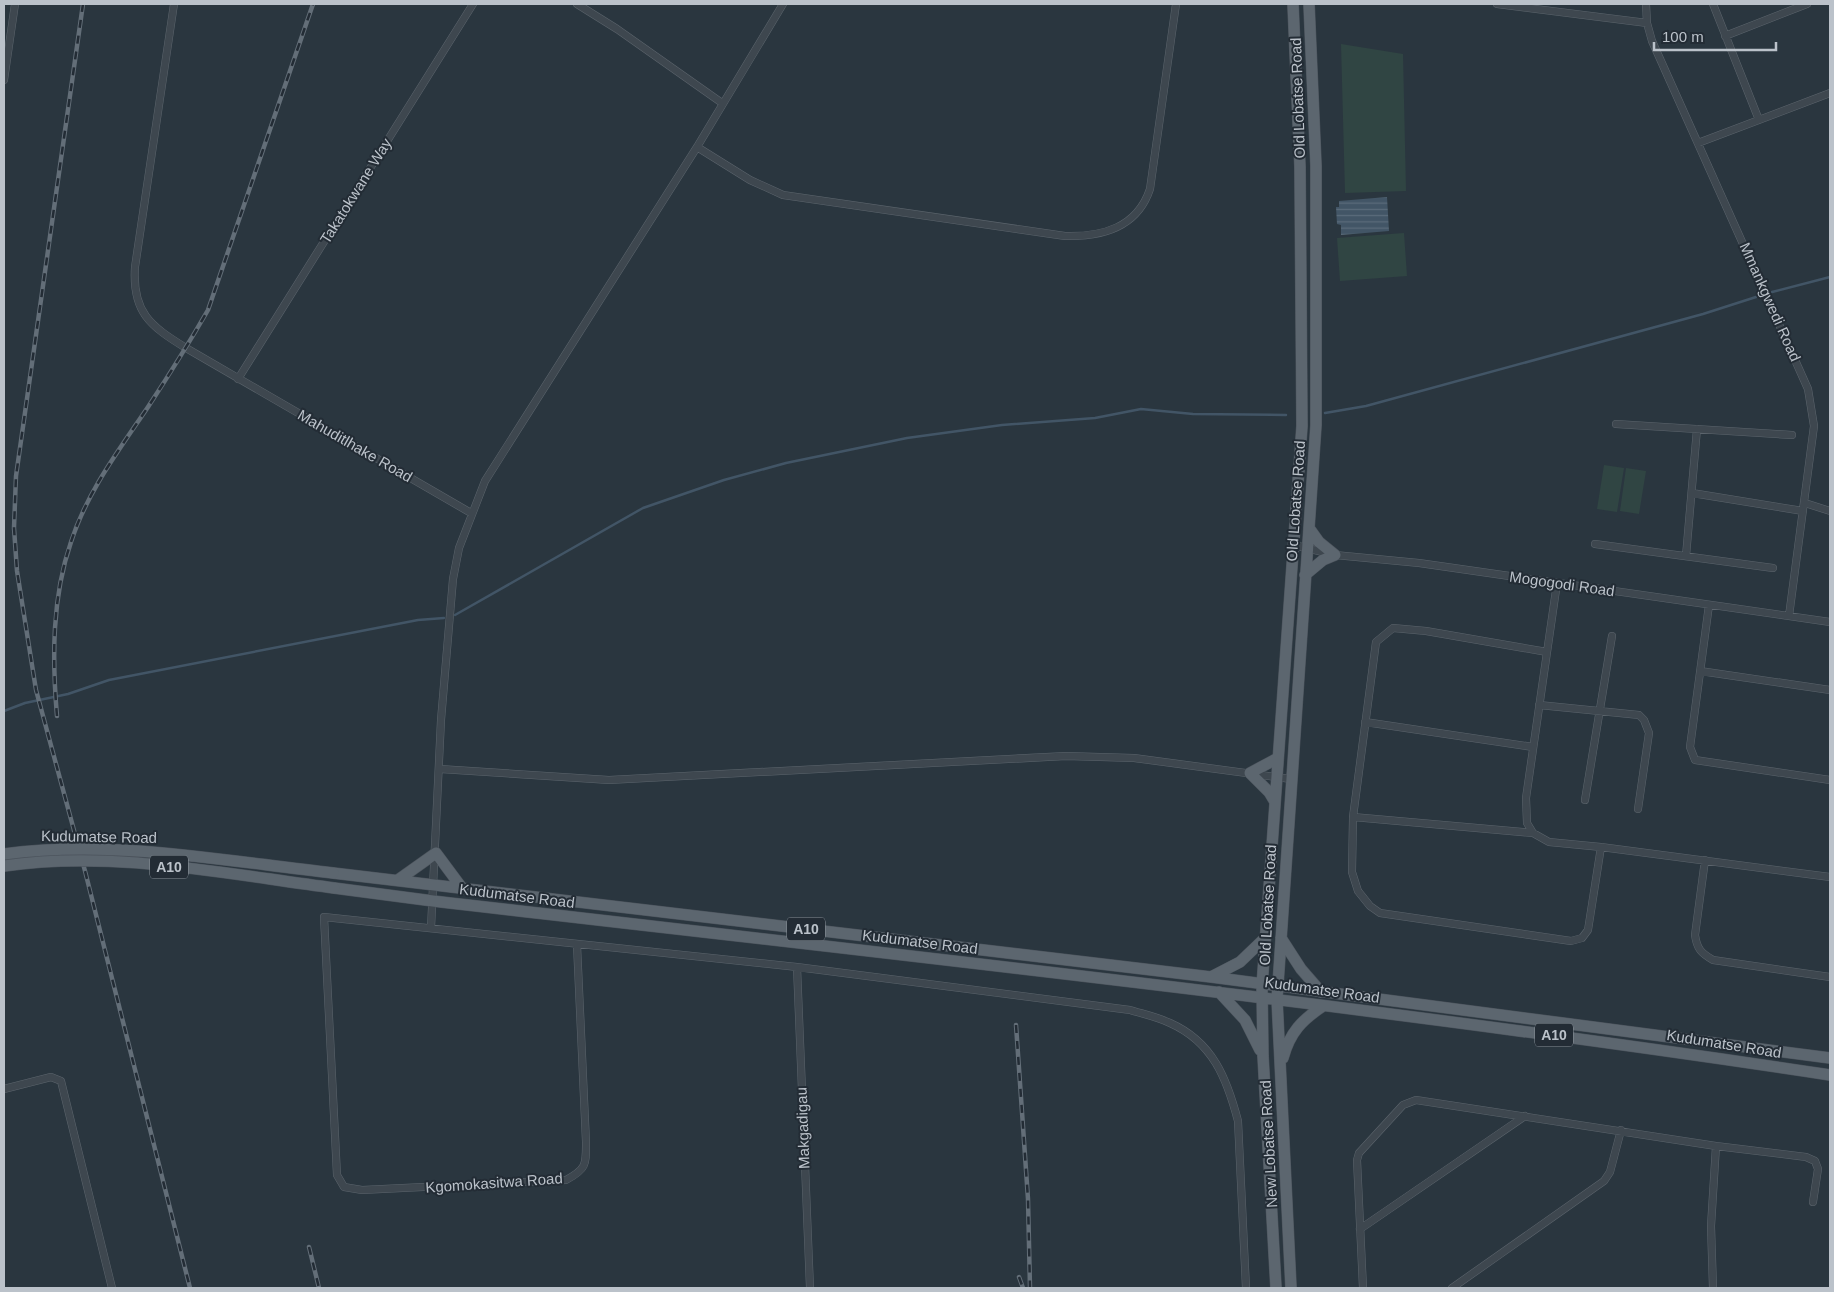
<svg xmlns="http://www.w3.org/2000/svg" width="1834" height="1292" font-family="Helvetica,sans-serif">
  <defs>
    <pattern id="water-rules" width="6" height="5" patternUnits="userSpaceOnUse" patternTransform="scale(1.25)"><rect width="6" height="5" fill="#425566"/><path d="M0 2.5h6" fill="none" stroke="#5b6c7b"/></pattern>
  </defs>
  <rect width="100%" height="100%" fill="#2a363f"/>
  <!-- pitch -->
  <path fill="#304543" d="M 1341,44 L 1403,54 L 1406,191 L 1345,193 Z
    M 1404,233 L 1407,276 L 1340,281 L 1337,238 Z
    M 1604,465 L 1624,468 L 1617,512 L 1597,509 Z
    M 1626,468 L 1646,471 L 1639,514 L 1620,511 Z"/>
  <!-- water -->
  <path fill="url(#water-rules)" d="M 1387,197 L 1389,231 L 1341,235 L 1341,225 L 1337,224 L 1336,207 L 1339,207 L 1339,201 Z"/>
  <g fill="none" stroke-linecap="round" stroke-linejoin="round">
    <!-- stream -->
    <path stroke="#425566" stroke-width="2.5" d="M 1772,292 L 1830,277
      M 1325,413 L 1366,406 L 1703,314 L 1756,297
      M 455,615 L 643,508 L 724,480 L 786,463 L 907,438 L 1002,425 L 1095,418 L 1141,409 L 1193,414 L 1286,415
      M 4,711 L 25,703 L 68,694 L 109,680 L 418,620 L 444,618"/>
    <!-- street casing -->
    <g stroke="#5c656d" stroke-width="8">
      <path id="street" d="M 174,4 L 135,267 C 132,312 150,326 186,348 L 471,513
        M 577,4 L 617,29 L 722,103
        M 1497,4 L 1647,23
        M 1646,4 L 1647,23 L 1652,41 L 1808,389 L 1814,426 L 1789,616
        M 1713,4 L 1759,120
        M 1725,36 L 1807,4
        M 4,80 L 15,4
        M 1698,143 L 1830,93
        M 697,147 L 750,180 L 783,195 L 1065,236 C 1102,237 1137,228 1150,189 L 1176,4
        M 238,379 L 473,4
        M 1616,424 L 1792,435
        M 1692,493 L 1803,511
        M 1805,503 L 1830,511
        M 1595,544 L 1773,568
        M 1294,545 L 1335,555 L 1419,563 L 1830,622
        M 1686,556 L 1697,429
        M 1557,583 L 1526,798 L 1527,823 L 1533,833 L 1549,842 L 1601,847 L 1830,877
        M 1709,605 L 1690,747 L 1695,760 L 1830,780
        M 1547,652 L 1426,631 L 1393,628 L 1376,642 L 1353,817 L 1352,872 L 1358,891 L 1370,906 L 1380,913 L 1571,941 L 1582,938 L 1588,930 L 1601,847
        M 1700,671 L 1830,690
        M 1539,705 L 1639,715 L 1644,720 L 1649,733 L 1638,809
        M 1365,722 L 1533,747
        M 440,769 L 609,780 L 1066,756 L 1134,758 L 1291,779
        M 1585,800 L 1612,636
        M 1353,817 L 1533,833
        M 1705,860 L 1695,935 C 1697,949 1701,953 1713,960 L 1830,977
        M 431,928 L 441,720 L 453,579 L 459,548 L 485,481 L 697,147 L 783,4
        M 577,945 L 586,1142 C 586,1164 587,1169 566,1180 L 362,1190 L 344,1187 L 337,1175 L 324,917 L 797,967 L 1130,1010 C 1143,1014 1157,1017 1170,1023 C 1213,1042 1227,1079 1238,1121 L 1246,1288
        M 797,967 L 810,1288
        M 4,1089 L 51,1077 L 61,1081 L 112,1288
        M 1360,1229 L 1525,1116
        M 1363,1288 L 1357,1160 L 1359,1153 L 1403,1105 L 1416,1100 L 1716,1146 L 1806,1157 L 1815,1161 L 1818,1169 L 1813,1202
        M 1452,1288 L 1604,1181 L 1610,1172 L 1621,1130
        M 1713,1288 L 1711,1226 L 1716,1146"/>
    </g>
    <!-- primary casing -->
    <g stroke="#4b535c" stroke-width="12">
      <path id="primary" d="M 1305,575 L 1323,560 L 1335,555 L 1319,542 L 1309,528
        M 1275,802 L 1269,792 L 1250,773 L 1278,758
        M 333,873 L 1211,977 L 1830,1058
        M 398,880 L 436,853 L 462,888
        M 334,888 L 433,901 C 899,955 1366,1005 1830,1075
        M 1281,938 L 1301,969 L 1321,992
        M 1211,977 L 1240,962 L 1264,939
        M 1219,992 L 1245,1020 L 1260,1050
        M 1283,1058 C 1290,1032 1302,1020 1323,1006
        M 1276,1288 L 1263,1056 L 1262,986 L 1302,426 L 1300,167 L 1293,4
        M 1291,1288 L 1277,999 L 1316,425 L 1316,166 L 1309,4"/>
    </g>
    <!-- street -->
    <use href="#street" stroke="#3e474f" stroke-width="7"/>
    <!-- primary -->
    <use href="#primary" stroke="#5c666f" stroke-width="11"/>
    <!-- rail casing -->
    <g stroke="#636e78" stroke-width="4.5">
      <path id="rail" d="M 83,4 L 16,476 L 14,528 L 17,571 L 36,690 L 85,871 L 190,1288
        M 57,716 C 52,658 52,597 71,542 C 87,492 119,450 148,407 C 169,375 189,343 208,310 L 313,4
        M 1016,1025 L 1028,1199 L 1030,1288
        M 309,1247 L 319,1288
        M 1019,1277 L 1023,1288"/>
    </g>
    <!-- rail -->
    <use href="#rail" stroke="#232c35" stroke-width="2.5" stroke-dasharray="8" stroke-linecap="butt"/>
    <!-- primary-bridge casing -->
    <g stroke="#4b535c" stroke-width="12" stroke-linecap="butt">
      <path id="primary-bridge" d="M 4,854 C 113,839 224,861 333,873
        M 4,866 C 113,850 225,874 334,888"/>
    </g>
    <!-- primary-bridge -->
    <use href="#primary-bridge" stroke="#5c666f" stroke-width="11"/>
  </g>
  <g text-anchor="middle" stroke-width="4" stroke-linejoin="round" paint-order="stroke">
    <!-- shield labels -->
    <g fill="#232c35" stroke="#8d959d" stroke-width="1">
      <rect x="150" y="855.5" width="38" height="23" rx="4"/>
      <rect x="787" y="917.5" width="38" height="23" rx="4"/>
      <rect x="1535" y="1023.5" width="38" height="23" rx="4"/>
    </g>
    <g font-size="14" font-weight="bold" fill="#bbc2ca">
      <text x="169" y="872">A10</text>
      <text x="806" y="934">A10</text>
      <text x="1554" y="1040">A10</text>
    </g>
    <!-- street labels -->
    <g font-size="15" fill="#bbc2ca" stroke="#232c35">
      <text transform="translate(1298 98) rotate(-92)" y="5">Old Lobatse Road</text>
      <text transform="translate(356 191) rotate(-58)" y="5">Takatokwane Way</text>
      <text transform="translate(1770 302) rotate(66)" y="5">Mmankgwedi Road</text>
      <text transform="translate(355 446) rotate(30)" y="5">Mahuditlhake Road</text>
      <text transform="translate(1296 501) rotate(-86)" y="5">Old Lobatse Road</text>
      <text transform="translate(1562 584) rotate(8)" y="5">Mogogodi Road</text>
      <text transform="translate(99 837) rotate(1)" y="5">Kudumatse Road</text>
      <text transform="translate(517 896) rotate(7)" y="5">Kudumatse Road</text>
      <text transform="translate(1268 905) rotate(-87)" y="5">Old Lobatse Road</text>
      <text transform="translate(920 942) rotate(7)" y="5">Kudumatse Road</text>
      <text transform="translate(1322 990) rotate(8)" y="5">Kudumatse Road</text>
      <text transform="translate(1724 1044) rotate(9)" y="5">Kudumatse Road</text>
      <text transform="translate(803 1128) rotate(-92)" y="5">Makgadigau</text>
      <text transform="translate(1269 1144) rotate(-93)" y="5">New Lobatse Road</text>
      <text transform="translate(494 1183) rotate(-4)" y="5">Kgomokasitwa Road</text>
    </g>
  </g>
  <!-- border -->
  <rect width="1834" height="1292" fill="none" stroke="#bbc2ca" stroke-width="10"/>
  <!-- scale -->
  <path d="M1654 42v8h122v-8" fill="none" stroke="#bbc2ca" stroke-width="2.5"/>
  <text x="1662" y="42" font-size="15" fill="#bbc2ca" stroke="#232c35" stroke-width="4" paint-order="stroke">100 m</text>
</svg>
